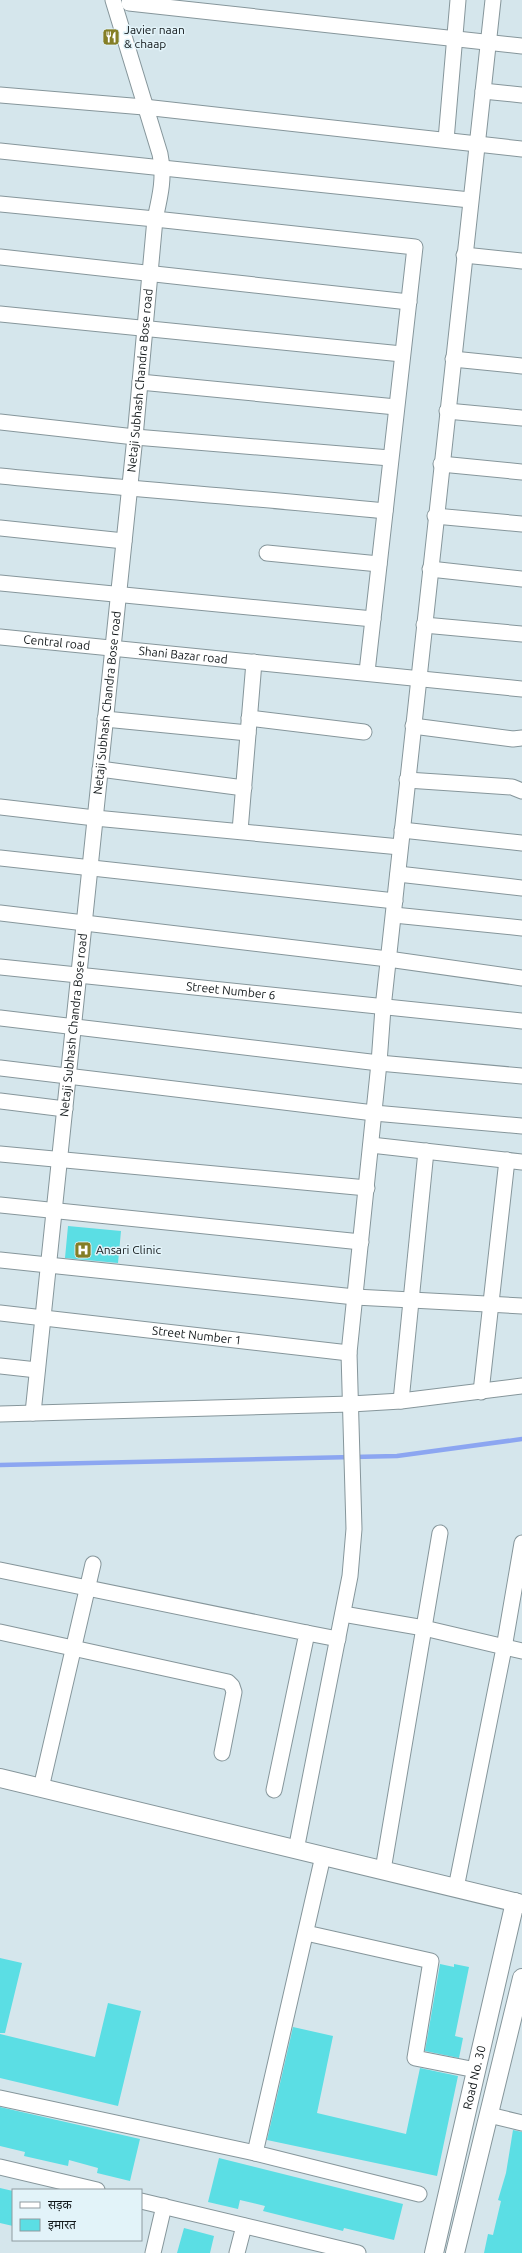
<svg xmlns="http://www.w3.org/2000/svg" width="522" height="2253" font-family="Ubuntu,'Noto Sans Devanagari',sans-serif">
  <rect width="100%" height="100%" fill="#d5e6ec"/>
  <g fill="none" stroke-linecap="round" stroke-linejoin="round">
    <!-- stream -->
    <path stroke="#8ca6f1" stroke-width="4.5" d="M 0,1465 L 397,1456 L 522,1439"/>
  </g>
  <!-- building -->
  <path fill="#5bdee4" d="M 68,1226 L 121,1231 L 118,1263 L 65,1258 Z
    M 0,1958 L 22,1963 L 5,2033 L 0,2033 Z
    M 440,1964 L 454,1967 L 454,1964 L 469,1967 L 455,2036 L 463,2038 L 459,2058 L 425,2051 Z
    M 108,2003 L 141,2011 L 118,2106 L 0,2078 L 0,2034 L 95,2057 Z
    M 293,2027 L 333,2036 L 317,2113 L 406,2134 L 420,2068 L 458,2076 L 437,2176 L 267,2140 Z
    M 0,2107 L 140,2139 L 130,2181 L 97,2173 L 98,2168 L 69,2160 L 68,2166 L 24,2156 L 25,2152 L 0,2146 Z
    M 513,2130 L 522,2132 L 522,2253 L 484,2253 L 488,2234 L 493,2235 L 501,2201 L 498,2200 L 506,2173 Z
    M 219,2158 L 403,2204 L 394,2240 L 344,2228 L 343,2231 L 263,2211 L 265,2206 L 240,2200 L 238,2209 L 208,2202 Z
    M 0,2188 L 13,2191 L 13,2226 L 0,2223 Z
    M 184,2228 L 214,2236 L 210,2253 L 177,2253 Z"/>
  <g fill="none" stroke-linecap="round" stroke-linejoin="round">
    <!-- minor casing -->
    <g stroke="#86969b" stroke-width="17">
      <g id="minor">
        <path d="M 129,3 L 522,46"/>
        <path d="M 483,91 L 522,95"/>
        <path d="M 0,95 L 144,107 L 522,149"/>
        <path d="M 446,140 L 458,0"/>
        <path d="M 0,151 L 470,200"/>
        <path d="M 0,204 L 155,219 L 415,247 L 367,672"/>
        <path d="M 464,255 L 522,261"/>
        <path d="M 0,257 L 409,302"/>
        <path d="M 0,314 L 402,354"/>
        <path d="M 453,359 L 522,366"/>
        <path d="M 140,382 L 396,407"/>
        <path d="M 447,411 L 522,418"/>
        <path d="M 0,422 L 135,437 L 390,458"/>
        <path d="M 441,464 L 522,472"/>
        <path d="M 0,476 C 128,489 257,498 385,511"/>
        <path d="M 435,516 L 522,524"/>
        <path d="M 0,528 L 124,541"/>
        <path d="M 267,553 L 379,564"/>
        <path d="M 430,569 L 522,579"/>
        <path d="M 0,583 L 373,619"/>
        <path d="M 424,625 L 522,634"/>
        <path id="s1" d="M 0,637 L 522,689"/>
        <path d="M 249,718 L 364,732"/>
        <path d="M 105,719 L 248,733"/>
        <path d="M 413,726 L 513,739 L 522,738"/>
        <path d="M 100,769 L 244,788"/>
        <path d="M 407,780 L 512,787 L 522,791"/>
        <path d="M 0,807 L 95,818 L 400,847"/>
        <path d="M 402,830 L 522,843"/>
        <path d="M 240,831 L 254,662"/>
        <path d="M 0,858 L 395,901"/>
        <path d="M 398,874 L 522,888"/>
        <path d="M 0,913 L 388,959 L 522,978"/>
        <path d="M 394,915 L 522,928"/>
        <path id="s2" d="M 0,967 L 522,1021"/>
        <path d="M 0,1018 L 379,1063 L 522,1076"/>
        <path d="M 0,1068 L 374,1113 L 522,1126"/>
        <path d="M 0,1101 L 65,1109"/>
        <path d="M 371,1145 L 522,1162"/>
        <path d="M 0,1154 L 367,1188"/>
        <path d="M 0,1205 L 361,1242"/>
        <path d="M 0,1260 L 355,1297 L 522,1306"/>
        <path id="s3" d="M 0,1313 L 349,1353"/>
        <path d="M 0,1366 L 37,1370"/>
        <path d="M 481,1392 L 507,1160"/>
        <path d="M 401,1401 L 426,1151"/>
        <path id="s4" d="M 33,1413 L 135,437 L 155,219 C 160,197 165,177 160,154 L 113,0"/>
        <path d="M 0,1414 L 351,1404 L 401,1401 L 522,1386"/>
        <path d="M 0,1570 L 307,1633 L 274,1790"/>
        <path d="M 343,1614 L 424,1628 L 522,1651"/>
        <path d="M 0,1632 L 228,1682 L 232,1686 L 234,1692 L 222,1753"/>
        <path d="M 307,1633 L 338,1639"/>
        <path d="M 41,1788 L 93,1564"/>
        <path d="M 296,1850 L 350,1576 L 354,1529 L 349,1353 L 379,1063 L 383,1008 L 493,0"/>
        <path d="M 323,1856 L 255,2153 L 419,2194"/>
        <path d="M 383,1870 L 440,1533"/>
        <path d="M 456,1888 L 504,1648 L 522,1543"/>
        <path d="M 306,1933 L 431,1961 L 415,2058 L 476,2070"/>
        <path d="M 0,2098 L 255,2153"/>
        <path d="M 489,2115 L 522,2123"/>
        <path d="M 0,2167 L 97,2190"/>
        <path d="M 141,2201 L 358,2253"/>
        <path d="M 153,2253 L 164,2206"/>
        <path d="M 237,2253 L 244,2226"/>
      </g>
    </g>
    <!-- tertiary casing -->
    <g stroke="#86969b" stroke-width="20">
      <g id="tertiary">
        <path d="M 0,1778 L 522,1904"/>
        <path id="s5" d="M 434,2253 L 515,1902"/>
        <path d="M 455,2253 L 522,1978"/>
      </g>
    </g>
    <!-- minor -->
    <use href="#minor" stroke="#fff" stroke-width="15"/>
    <!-- tertiary -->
    <use href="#tertiary" stroke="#fff" stroke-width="18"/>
  </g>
  <!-- icons -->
  <defs>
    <g id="restaurant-square" transform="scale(0.9)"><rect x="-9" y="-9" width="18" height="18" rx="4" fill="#847e26" stroke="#e2f3f9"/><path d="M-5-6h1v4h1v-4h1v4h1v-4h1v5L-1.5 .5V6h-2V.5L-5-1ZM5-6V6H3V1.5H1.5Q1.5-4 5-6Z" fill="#fff"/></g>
    <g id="hospital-square" transform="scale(0.9)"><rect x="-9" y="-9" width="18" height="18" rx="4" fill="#847e26" stroke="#e2f3f9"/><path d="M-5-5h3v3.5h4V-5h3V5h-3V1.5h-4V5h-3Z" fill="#fff"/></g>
  </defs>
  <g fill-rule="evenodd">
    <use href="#restaurant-square" x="111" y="37"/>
    <use href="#hospital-square" x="83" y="1250"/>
  </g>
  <g text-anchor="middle" stroke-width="3" stroke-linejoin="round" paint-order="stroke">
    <!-- poi labels -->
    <g font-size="12" fill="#12181a" stroke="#e2f3f9" text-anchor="start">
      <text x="124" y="34">Javier naan<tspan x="124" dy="14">&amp; chaap</tspan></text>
      <text x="96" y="1254">Ansari Clinic</text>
    </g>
    <!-- street labels -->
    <g font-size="12" fill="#12181a" stroke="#e2f3f9">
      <text dy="4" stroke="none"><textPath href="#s4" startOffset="1038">Netaji Subhash Chandra Bose road</textPath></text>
      <text dy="4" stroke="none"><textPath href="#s1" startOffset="57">Central road</textPath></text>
      <text dy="4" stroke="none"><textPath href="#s1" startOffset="184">Shani Bazar road</textPath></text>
      <text dy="4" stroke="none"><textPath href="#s4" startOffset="714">Netaji Subhash Chandra Bose road</textPath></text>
      <text dy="4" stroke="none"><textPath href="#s2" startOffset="232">Street Number 6</textPath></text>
      <text dy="4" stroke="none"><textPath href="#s4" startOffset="390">Netaji Subhash Chandra Bose road</textPath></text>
      <text dy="4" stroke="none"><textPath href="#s3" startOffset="198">Street Number 1</textPath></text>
      <text dy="4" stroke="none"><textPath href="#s5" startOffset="180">Road No. 30</textPath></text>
    </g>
  </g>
  <!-- legend -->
  <rect x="12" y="2189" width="130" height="52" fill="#e2f3f9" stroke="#8f9ba0"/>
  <rect x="20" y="2202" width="20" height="6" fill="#ffffff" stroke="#8f9ba0"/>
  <text x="48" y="2209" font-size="12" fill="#12181a">सड़क</text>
  <rect x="20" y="2219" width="20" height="12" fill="#5bdee4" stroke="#8f9ba0"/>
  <text x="48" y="2229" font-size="12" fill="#12181a">इमारत</text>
</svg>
